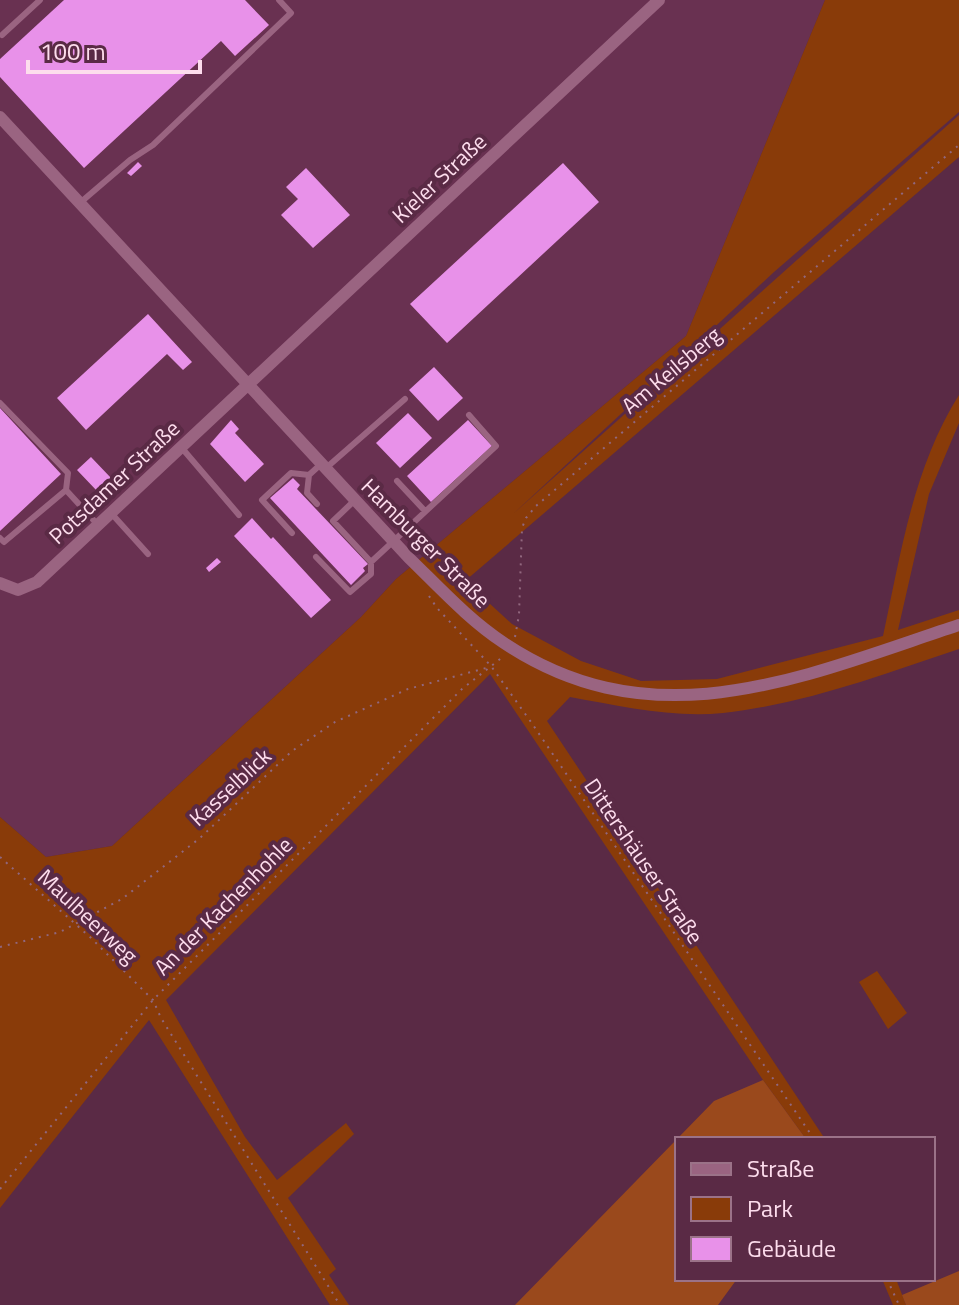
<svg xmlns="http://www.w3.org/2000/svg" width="959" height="1305" font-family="'Titillium Web',sans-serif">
  <rect width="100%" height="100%" fill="#5a2a45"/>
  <!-- built -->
  <path fill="#693151" d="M 0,0 L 825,0 L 686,336 L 396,579 L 361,617 L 112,846 L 46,857 L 0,817 Z"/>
  <!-- green -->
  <path fill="#893b09" d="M 825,0 L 959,0 L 959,112 L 774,272 L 513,514 L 959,115 L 959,157 L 465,581 L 512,624 L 581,661 L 641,681 L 717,679 L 883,636 C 901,553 913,468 959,395 L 959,423 L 929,494 L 898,630 L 959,610 L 959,649 C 881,675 805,704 723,713 C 672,718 620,706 570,697 L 547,721 L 825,1139 L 806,1139 L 763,1080 L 490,674 L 166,1000 L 245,1137 L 277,1180 L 346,1123 L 354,1134 L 288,1198 L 336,1269 L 329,1275 L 349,1305 L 330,1305 L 149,1020 L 0,1208 L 0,817 L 46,857 L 112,846 L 361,617 L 396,579 L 686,336 Z
    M 877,971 L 907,1013 L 888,1029 L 859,982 Z
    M 882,1279 L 896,1279 L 906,1305 L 893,1305 Z"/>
  <!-- forest -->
  <path fill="#9a491c" d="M 763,1080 L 806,1139 L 677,1139 L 714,1101 Z
    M 677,1139 L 677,1279 L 737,1279 L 718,1305 L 515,1305 Z
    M 959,1271 L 959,1305 L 906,1305 L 902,1295 Z"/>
  <!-- building -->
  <path fill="#e891e9" d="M 64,0 L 245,0 L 269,25 L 235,56 L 221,41 L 84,168 L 0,77 L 0,59 Z
    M 138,162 L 142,166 L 131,176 L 127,173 Z
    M 563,163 L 599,202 L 447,343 L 410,304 Z
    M 306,168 L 350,215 L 313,248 L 281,215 L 298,199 L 286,187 Z
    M 148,314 L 192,362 L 183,370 L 167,354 L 86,430 L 57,398 Z
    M 434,367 L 463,398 L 438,421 L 409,390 Z
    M 0,408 L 61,474 L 0,531 Z
    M 408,413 L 432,438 L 400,468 L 376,443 Z
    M 231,420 L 239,429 L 235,433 L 264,464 L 245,482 L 210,444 Z
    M 468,420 L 492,446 L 431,502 L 407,476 Z
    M 91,457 L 111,478 L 97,491 L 77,470 Z
    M 293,478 L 300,485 L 297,489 L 368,564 L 363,568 L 365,571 L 351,585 L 270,498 Z
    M 252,518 L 271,539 L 273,537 L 331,600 L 311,618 L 234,536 Z
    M 217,558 L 221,562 L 209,572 L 206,568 Z"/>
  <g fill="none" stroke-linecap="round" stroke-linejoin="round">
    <!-- path -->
    <path stroke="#91677e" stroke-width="2" stroke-dasharray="2 6" stroke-linecap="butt" d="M 429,596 L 437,608 L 491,666 L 531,722 L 814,1139
      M 515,637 L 519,615 L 522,528 L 526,518 L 536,506 L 959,145
      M 0,857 L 90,937 L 153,1000 L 161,1018 L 340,1305
      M 0,947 L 60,932 L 122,899 L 200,838 L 292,751 L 335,722 L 408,689 L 486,668
      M 0,1189 L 153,1000 L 462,689 L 504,656
      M 887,1279 L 899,1305"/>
    <!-- lane -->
    <path stroke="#9a6481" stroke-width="6" d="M 2,35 L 40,0
      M 81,202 L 130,160 L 153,145 L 291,13 L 279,0
      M 0,403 L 68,473 L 66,490 L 98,525
      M 181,447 L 239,515
      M 326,468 L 405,399
      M 309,475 L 307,493 L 317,504
      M 397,481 L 425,511
      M 355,500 L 333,521 L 371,562 L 496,446 L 469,415
      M 111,513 L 148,554
      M 292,533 L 262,500 L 291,473 L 309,475 L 321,464
      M 0,538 L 4,542 L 66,490
      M 316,557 L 350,592 L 371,574 L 371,562"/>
    <!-- street -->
    <path stroke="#9a6481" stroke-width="12" d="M 0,117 L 409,558 C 440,588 469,620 504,643 C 656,744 804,676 959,625
      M 0,583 L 18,590 L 37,582 L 659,0"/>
  </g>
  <g text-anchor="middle" stroke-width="8" stroke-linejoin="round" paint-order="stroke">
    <!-- street labels -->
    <g font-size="22" fill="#fddded" stroke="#5a2a45">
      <text transform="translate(439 178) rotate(-43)" y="8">Kieler Straße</text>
      <text transform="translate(671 370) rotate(-40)" y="8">Am Keilsberg</text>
      <text transform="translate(114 482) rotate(-43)" y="8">Potsdamer Straße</text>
      <text transform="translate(426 543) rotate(45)" y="8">Hamburger Straße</text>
      <text transform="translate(230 787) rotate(-43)" y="8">Kasselblick</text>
      <text transform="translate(644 861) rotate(56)" y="8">Dittershäuser Straße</text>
      <text transform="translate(223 906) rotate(-45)" y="8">An der Kachenhohle</text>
      <text transform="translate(88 916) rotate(43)" y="8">Maulbeerweg</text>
    </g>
  </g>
  <!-- legend -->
  <rect x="675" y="1137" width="260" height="144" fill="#5a2a45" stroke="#9b7288" stroke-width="2"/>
  <rect x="691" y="1163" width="40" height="12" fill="#9a6481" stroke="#9b7288" stroke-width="2"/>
  <text x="747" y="1177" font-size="24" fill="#fddded">Straße</text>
  <rect x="691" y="1197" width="40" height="24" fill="#893b09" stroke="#9b7288" stroke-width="2"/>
  <text x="747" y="1217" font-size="24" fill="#fddded">Park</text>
  <rect x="691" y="1237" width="40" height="24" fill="#e891e9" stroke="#9b7288" stroke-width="2"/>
  <text x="747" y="1257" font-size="24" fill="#fddded">Gebäude</text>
  <!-- scale -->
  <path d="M28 60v12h172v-12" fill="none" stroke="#fddded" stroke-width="4"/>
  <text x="40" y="60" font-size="24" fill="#fddded" stroke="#5a2a45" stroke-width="6" paint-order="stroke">100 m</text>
</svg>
